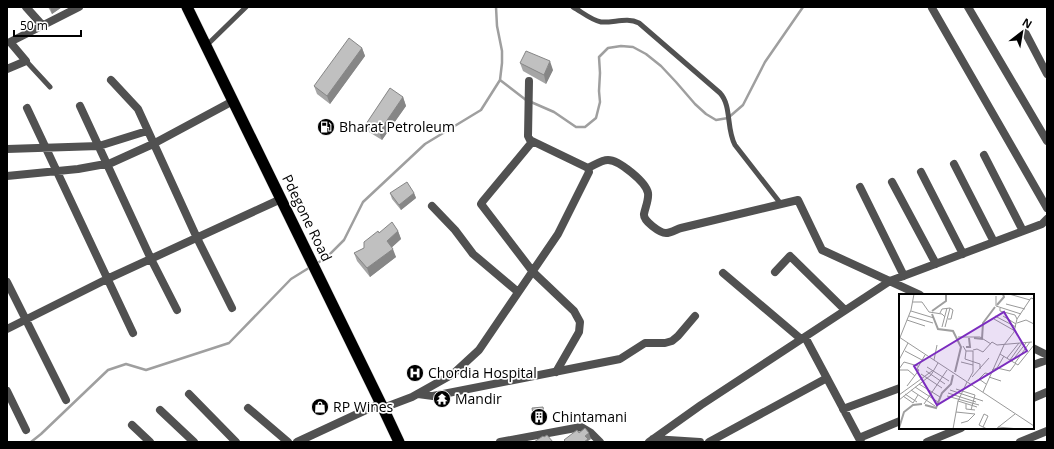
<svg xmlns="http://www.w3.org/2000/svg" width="1054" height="449" font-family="'Open Sans',sans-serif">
  <rect width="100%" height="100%" fill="#fff"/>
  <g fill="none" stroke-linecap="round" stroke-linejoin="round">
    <!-- stream -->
    <path stroke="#9f9f9f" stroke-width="2.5" d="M 500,80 L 526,100
      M 531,102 L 554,112 L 576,127 L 585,127 L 596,118 L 600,102 L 599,91 L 600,73 L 599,57 L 608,48 L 621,46 L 633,47 L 646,54 L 661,66 L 676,82 L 695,104 L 706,114 L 716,120 L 728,118 L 743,105 L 765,62 L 803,7
      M 316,264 L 327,257 L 344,240 L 363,202 L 425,144 L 481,110 L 500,80 L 502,63 L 502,51 L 497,26 L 496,7
      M 31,442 L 41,434 L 108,370 L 126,364 L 146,370 L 229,343 L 291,279 L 312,266"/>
    <!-- trunk casing -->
    <g stroke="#dbdbdb" stroke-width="12">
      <path id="trunk" d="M 187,7 L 383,408 L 399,442"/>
    </g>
    <!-- service -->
    <path stroke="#515151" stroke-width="5" d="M 573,7 C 582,12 591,20 601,22 C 614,23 627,17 639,23 L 720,93 C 732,106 726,129 735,145 L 781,204
      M 206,46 L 246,7
      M 26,61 L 50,87"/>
    <!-- minor -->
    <path stroke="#515151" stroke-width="8" d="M 26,7 L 43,26
      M 968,7 L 1047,141
      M 932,8 L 1047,208
      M 1025,32 L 1047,74
      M 7,69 L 26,61 L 10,42 L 79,7
      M 111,80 L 138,109 L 197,238 L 232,308
      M 80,106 L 151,259 L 177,310
      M 27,108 L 133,333
      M 532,142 L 483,201 L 481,204 L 533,272 L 574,311 L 580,322 L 579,332 L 556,372
      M 7,149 L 99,146 L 147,131
      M 984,155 L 1023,231
      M 954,164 L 994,242
      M 588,168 C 595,165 601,160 608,160 C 619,160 646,182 648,193 C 649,200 645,208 644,214 C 643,221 660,233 666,233 C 671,233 677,229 681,228 L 798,200 L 822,250 L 920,295
      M 921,172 L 963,254
      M 7,176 L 78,169 L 111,163 L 153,144 L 233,101
      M 892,182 L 936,264
      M 860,187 L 904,276
      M 432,206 L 455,230 L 473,254 L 518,292
      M 775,272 L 790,256 L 845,310
      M 723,273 L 801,339
      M 7,282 L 66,400
      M 7,329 L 107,279 L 281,199
      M 805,337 L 861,442
      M 1033,348 L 1047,355
      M 1033,365 L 1047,360
      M 7,391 L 26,430
      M 189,394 L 236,442
      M 418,394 L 433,396 L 620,359 L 645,343 L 665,343 L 672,341 L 678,336 L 695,316
      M 1033,398 L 1047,392
      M 248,408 L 288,442
      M 383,408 L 412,397 L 453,374 L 479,350 L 558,234 L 589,172 L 588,168 L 586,167 L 530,140 L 528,136 L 529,81
      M 843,409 L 900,388
      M 160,410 L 194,442
      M 132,425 L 150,442
      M 859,438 L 900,421
      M 653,439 L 700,442
      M 297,442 L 381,403
      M 500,442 L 581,427 L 591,433 L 600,442
      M 649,442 L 701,405 L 890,281 L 1042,224 L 1047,219
      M 709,442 L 827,378
      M 927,442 L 961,428
      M 1020,442 L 1047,431"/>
    <!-- trunk -->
    <use href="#trunk" stroke="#000" stroke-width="11"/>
  </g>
  <!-- wall -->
  <path fill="#a5a5a5" d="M 48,7 L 62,7 L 52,14 Z
    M 362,48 L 365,56 L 330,104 L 317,94 L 314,86 Z
    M 520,63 L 553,70 L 546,84 L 523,71 Z
    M 403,97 L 406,106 L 382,140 L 369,132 L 366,124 Z
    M 390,193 L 414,193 L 416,198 L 401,210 L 392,199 Z
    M 398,231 L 401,239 L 391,248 L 396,257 L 370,277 L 357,261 L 354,253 L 364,248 L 379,233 Z
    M 543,407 L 546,422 L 535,424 L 534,421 Z"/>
  <!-- shaded-wall -->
  <path fill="#868686" d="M 50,7 L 62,7 L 52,14 Z
    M 362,48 L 365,56 L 330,104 L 327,96 Z
    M 550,61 L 553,70 L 546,84 L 544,75 Z
    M 403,97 L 406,106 L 382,140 L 379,132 Z
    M 414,193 L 416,198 L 401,210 L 399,205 Z
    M 398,231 L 401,239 L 390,249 L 387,241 Z
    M 393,249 L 396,257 L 370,277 L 367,268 Z
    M 589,433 L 591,439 L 588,441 L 589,442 L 584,442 L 585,436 Z"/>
  <!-- building -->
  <path fill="#c0c0c0" stroke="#868686" d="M 349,38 L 362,48 L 327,96 L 314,86 Z
    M 526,51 L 550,61 L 544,75 L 520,63 Z
    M 390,88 L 403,97 L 379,132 L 366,124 Z
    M 407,182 L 414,193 L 399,205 L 390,193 Z
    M 392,222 L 398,231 L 387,241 L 393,249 L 367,268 L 354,253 L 364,248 L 364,242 L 378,231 L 379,233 Z
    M 543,407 L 545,420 L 534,421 L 532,408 Z
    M 585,428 L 589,433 L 585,436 L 588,439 L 584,442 L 566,442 L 564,440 L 577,430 L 579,433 Z
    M 547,435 L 553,442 L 534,442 L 543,436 L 544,437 Z"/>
  <!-- icons -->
  <defs>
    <g id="fuel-disc" transform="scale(0.9)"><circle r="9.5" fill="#000" stroke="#fff"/><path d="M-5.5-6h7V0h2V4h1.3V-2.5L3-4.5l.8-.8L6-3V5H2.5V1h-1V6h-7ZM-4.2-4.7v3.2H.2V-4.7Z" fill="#fff"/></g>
    <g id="hospital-disc" transform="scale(0.9)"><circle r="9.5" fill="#000" stroke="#fff"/><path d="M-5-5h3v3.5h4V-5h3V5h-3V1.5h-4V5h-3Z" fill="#fff"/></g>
    <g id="temple-disc" transform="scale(0.9)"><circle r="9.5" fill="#000" stroke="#fff"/><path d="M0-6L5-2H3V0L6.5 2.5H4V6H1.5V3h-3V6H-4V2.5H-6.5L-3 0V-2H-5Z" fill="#fff"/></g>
    <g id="shop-disc" transform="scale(0.9)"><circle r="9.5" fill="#000" stroke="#fff"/><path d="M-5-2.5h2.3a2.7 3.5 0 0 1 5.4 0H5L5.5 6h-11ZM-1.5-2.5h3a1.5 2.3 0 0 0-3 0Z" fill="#fff"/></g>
    <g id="building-disc" transform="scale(0.9)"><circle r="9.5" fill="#000" stroke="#fff"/><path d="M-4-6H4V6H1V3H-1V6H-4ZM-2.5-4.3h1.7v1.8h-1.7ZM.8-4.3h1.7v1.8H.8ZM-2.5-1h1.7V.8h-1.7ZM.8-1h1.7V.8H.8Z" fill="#fff"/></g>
  </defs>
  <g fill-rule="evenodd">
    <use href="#fuel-disc" x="326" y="127"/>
    <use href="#hospital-disc" x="415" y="373"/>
    <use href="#temple-disc" x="442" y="399"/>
    <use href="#shop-disc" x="320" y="407"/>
    <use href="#building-disc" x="539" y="417"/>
  </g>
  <g text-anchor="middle" stroke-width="3.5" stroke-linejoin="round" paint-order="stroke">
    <!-- poi labels -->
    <g font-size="14" fill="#000" stroke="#fff" text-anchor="start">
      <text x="339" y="132">Bharat Petroleum</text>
      <text x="428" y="378">Chordia Hospital</text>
      <text x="455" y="404">Mandir</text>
      <text x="333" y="412">RP Wines</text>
      <text x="552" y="422">Chintamani</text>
    </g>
    <!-- street labels -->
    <g font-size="14" fill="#000" stroke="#fff">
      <text transform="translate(307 218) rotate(64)" y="5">Pdegone Road</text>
    </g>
  </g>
  <!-- overview -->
  <g transform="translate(899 294)">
    <rect width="135" height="135" fill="#fff"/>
    <path fill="none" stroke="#9f9f9f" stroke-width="2" d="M 98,11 L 105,3 L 104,0M 33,17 L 47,7 L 47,0M 33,20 L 39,35 L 54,37 L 62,53 L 56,78M 75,44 L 83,45 L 84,29 L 96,13M 67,53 L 71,53 L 70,44M 26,111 L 37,114 L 43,99 L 52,90 L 54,81M 0,134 L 5,118 L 14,111 L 23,110"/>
    <path fill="none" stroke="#999" stroke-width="1" d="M 110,0 L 131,6M 97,2 L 97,12 L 122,20M 14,8 L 23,8 L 30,18 L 43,20 L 46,23M 107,10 L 126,15M 101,14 L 101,17 L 116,21 L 118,25M 12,17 L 35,24M 41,19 L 43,15 L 51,14 L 46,33M 10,22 L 34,29M 96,22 L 117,33M 104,22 L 117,30M 49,25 L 52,25 L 54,16 L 51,14M 95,25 L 116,37M 8,26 L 26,32M 118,29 L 127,26 L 135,30M 43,33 L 48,14M 0,43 L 135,132M 59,43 L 81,43 L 92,50M 0,46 L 12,16 L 15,0M 64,52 L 67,57 L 74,57 L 74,78 L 69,87M 74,56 L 78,55 L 84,58 L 93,48 L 98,51 L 133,48M 6,57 L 23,66M 67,57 L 66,65 L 81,70 L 81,75M 101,60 L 119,71 L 135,51M 108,64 L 120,49M 0,66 L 9,49M 35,66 L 38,51M 111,66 L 123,49M 113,67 L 127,49M 62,68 L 74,71M 116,69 L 131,48M 28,73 L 50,87M 98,74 L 105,62M 0,75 L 5,68 L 19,72M 0,76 L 9,76 L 16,82M 93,76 L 98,74 L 111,77 L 117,69M 27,77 L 46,90M 22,80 L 43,94M 73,83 L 90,64M 90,83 L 102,87M 20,90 L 41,103M 87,90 L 80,85 L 86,79 L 91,80M 8,92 L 20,76 L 18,75 L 26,61M 16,93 L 39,108M 57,95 L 76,101 L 72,116M 12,96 L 36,112M 51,96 L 84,107M 84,98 L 105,51 L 115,38 L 118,25 L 132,4 L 135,5M 49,99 L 77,108M 6,100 L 18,108M 0,101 L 33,77M 4,102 L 14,109 L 19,101M 48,102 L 80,111M 0,106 L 32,81 L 39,69M 59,107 L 78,113M 25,110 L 48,76M 67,110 L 67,115 L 76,116M 57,118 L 76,120 L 69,127 L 62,129M 84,133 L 89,122 L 85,120 L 80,131 L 88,135M 99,133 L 120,135M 54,135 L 59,107 L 68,88M 97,135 L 116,120"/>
    <path fill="#7b2cbf" fill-opacity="0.15" stroke="#7b2cbf" stroke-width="2" d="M 105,18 L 128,57 L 38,111 L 15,72 Z"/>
    <rect width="135" height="135" fill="none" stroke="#000" stroke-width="2"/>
  </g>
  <!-- border -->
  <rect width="1054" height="449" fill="none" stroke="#000000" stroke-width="16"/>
  <!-- north arrow -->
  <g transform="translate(1022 32) rotate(31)" stroke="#ffffff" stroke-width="3" paint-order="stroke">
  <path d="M0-3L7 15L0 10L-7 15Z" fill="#000000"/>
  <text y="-6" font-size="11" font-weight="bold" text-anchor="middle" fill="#000000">N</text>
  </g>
  <!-- scale -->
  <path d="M14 30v6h67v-6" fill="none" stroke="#000000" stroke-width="2"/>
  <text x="20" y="30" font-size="12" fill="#000000" stroke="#ffffff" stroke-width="3" paint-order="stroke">50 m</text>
</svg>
